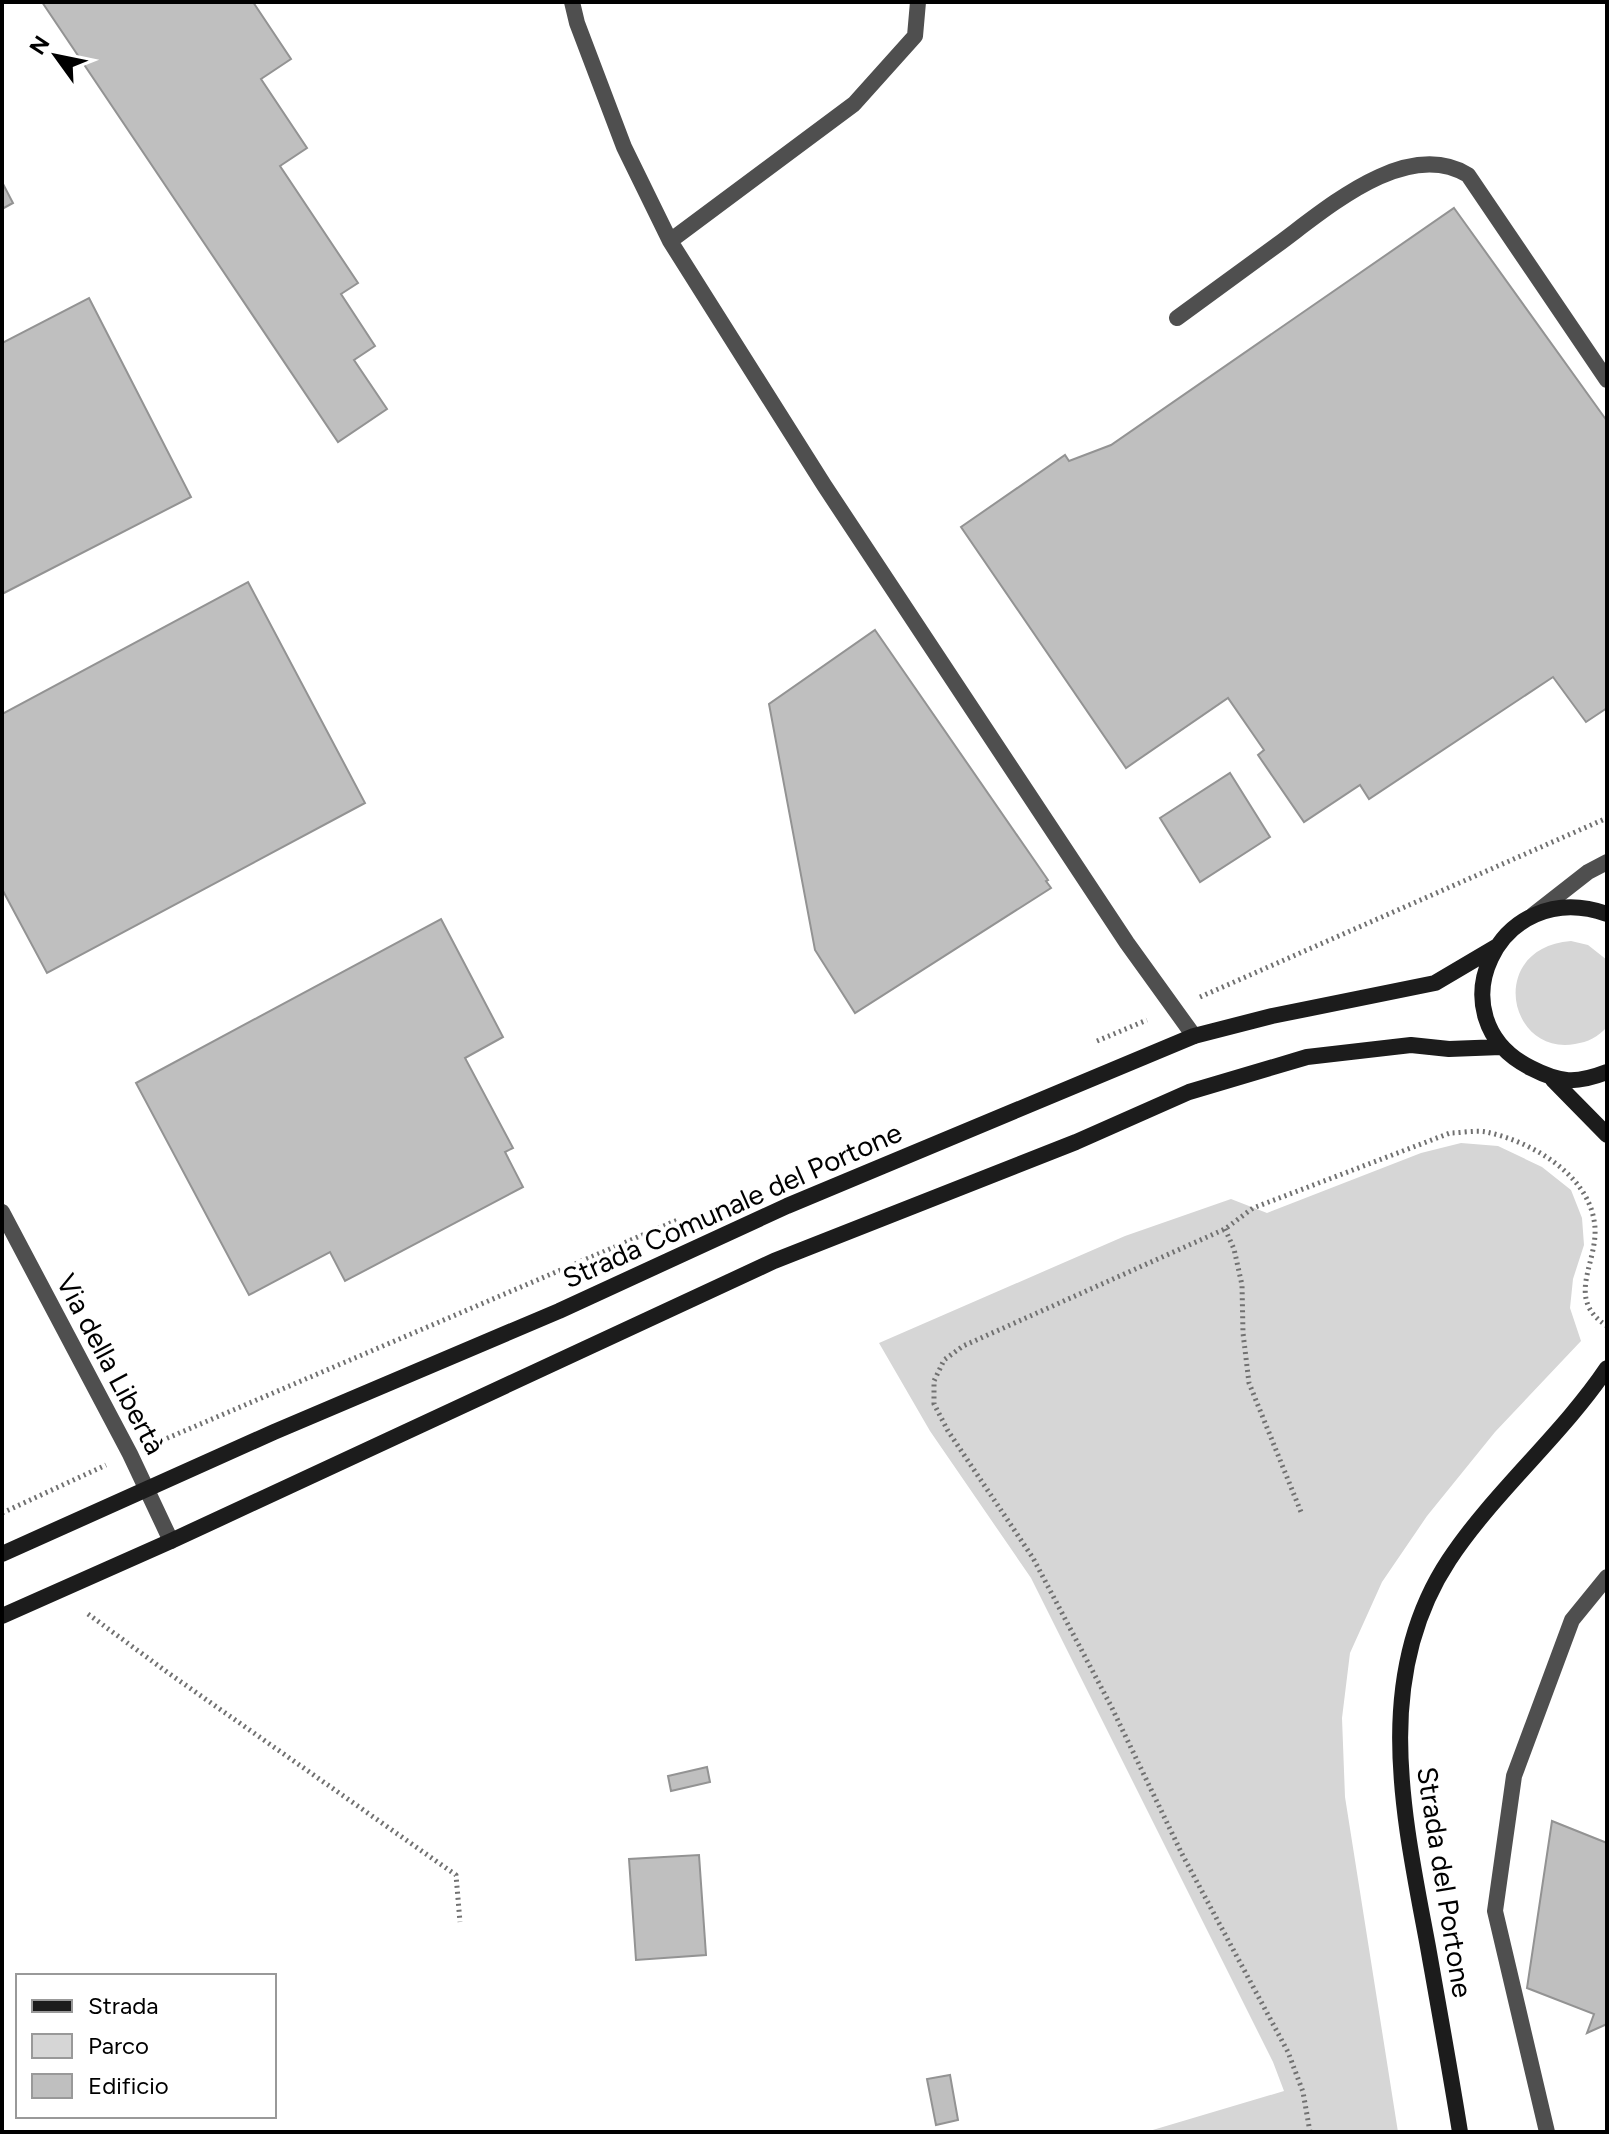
<svg xmlns="http://www.w3.org/2000/svg" width="1609" height="2134" viewBox="0 0 1609 2134" font-family="Figtree,sans-serif">
  <style>
    .green { fill: #d6d6d6 }
    .building { fill: #bfbfbf; stroke: #939393; stroke-width: 2 }
    .lines { fill: none; stroke-linecap: round; stroke-linejoin: round }
    .path { stroke: #717171; stroke-width: 5; stroke-dasharray: 2 4; stroke-linecap: butt }
    .lane { stroke: #4f4f4f; stroke-width: 16 }
    .street { stroke: #4f4f4f; stroke-width: 16 }
    .secondary { stroke: #1c1c1c; stroke-width: 16 }
    .labels { text-anchor: middle; stroke-width: 8; stroke-linejoin: round; paint-order: stroke }
    .street-label { font-size: 28px; fill: #000; stroke: #fff }
  </style>
  <rect width="100%" height="100%" fill="#fff"/>
  <path class="green" d="M1571 941 1588 945 1607 960V1027C1598 1037 1588 1042 1575 1044 1508 1056 1486 948 1571 941Z
    M1461 1143 1498 1146 1542 1167 1571 1190 1582 1218 1584 1245 1573 1279 1570 1308 1581 1341 1495 1432 1427 1516 1382 1582 1350 1653 1342 1718 1345 1797 1398 2132H1146L1284 2091 1273 2062 1031 1578 930 1431 879 1343 1125 1236 1231 1199 1267 1213 1421 1153Z"/>
  <path class="building" d="M42 2H253L291 59 261 79 307 148 280 166 358 283 341 294 375 346 354 360 387 409 338 442Z
    M2 182 13 203 2 209Z
    M1454 208 1607 421V708L1586 722 1553 677 1369 799 1360 785 1304 822 1258 755 1264 750 1228 698 1126 768 961 527 1065 455 1069 461 1111 445Z
    M89 298 191 497 2 594V343Z
    M248 582 365 803 47 973 2 889V714Z
    M875 630 1048 880 1046 881 1051 888 855 1013 815 950 769 704Z
    M1230 773 1270 837 1200 882 1160 818Z
    M441 919 503 1037 465 1058 513 1148 505 1152 523 1187 345 1281 330 1252 249 1295 136 1083Z
    M707 1767 710 1782 671 1791 668 1776Z
    M1552 1821 1607 1843V2024L1587 2033 1594 2014 1527 1988Z
    M699 1855 706 1955 636 1960 629 1859Z
    M950 2075 958 2120 936 2125 927 2079Z"/>
  <g class="lines">
    <path class="path" d="M1200 997 1607 818
      M1097 1041 1147 1020
      M1225 1229 1234 1249 1242 1285 1243 1333 1249 1383 1301 1512
      M156 1443 680 1219
      M2 1513 106 1465
      M88 1614 167 1672 456 1875 460 1922
      M1310 2132 1303 2092 1288 2052 1182 1854 1111 1706 1033 1558 948 1431 934 1404V1381L944 1360 963 1346 1225 1229 1253 1208 1450 1133C1461 1133 1475 1130 1486 1132 1530 1141 1586 1173 1594 1220 1602 1260 1562 1297 1607 1326"/>
    <path class="lane" d="M572 2 577 23 624 147 670 241 824 485 1127 943 1194 1036
      M670 241 854 104 915 36 918 2
      M1177 318C1211 293 1244 269 1277 245 1325 210 1406 137 1468 175L1607 380
      M1547 2132 1495 1911 1514 1776 1572 1620 1607 1577"/>
    <path class="street" d="M1533 915 1588 872 1607 862
      M2 1212 130 1454 171 1541"/>
    <path class="secondary" d="M1607 914C1498 875 1432 1019 1531 1068 1560 1083 1576 1084 1607 1072
      M1553 1080 1607 1135
      M2 1554 274 1432 559 1311 787 1206 1194 1036 1272 1016 1435 983 1496 947
      M2 1616 171 1541 774 1261 1076 1142 1189 1092 1307 1057 1411 1045 1449 1049 1501 1047
      M1460 2132C1450 2070 1439 2009 1428 1947 1404 1818 1371 1678 1449 1560 1494 1492 1562 1435 1607 1368"/>
  </g>
  <g class="labels">
    <g class="street-label">
      <text transform="translate(732 1205) rotate(-24)" y="10">Strada Comunale del Portone</text>
      <text transform="translate(111 1364) rotate(62)" y="10">Via della Libertà</text>
      <text transform="translate(1445 1882) rotate(81)" y="10">Strada del Portone</text>
    </g>
  </g>
  <rect width="1609" height="2134" fill="none" stroke="#000000" stroke-width="8"/>
  <rect x="16" y="1974" width="260" height="144" fill="#ffffff" stroke="#999999" stroke-width="2"/>
  <rect x="32" y="2000" width="40" height="12" fill="#1c1c1c" stroke="#999999" stroke-width="2"/>
  <text x="88" y="2014" font-size="24" fill="#000000">Strada</text>
  <rect x="32" y="2034" width="40" height="24" fill="#d6d6d6" stroke="#999999" stroke-width="2"/>
  <text x="88" y="2054" font-size="24" fill="#000000">Parco</text>
  <rect x="32" y="2074" width="40" height="24" fill="#bfbfbf" stroke="#999999" stroke-width="2"/>
  <text x="88" y="2094" font-size="24" fill="#000000">Edificio</text>
  <g transform="translate(56 56) rotate(303)" stroke="#ffffff" stroke-width="6" paint-order="stroke">
  <path d="M0-6L14 30L0 20L-14 30Z" fill="#000000"/>
  <text y="-12" font-size="22" font-weight="bold" text-anchor="middle" fill="#000000">N</text>
  </g>
</svg>
